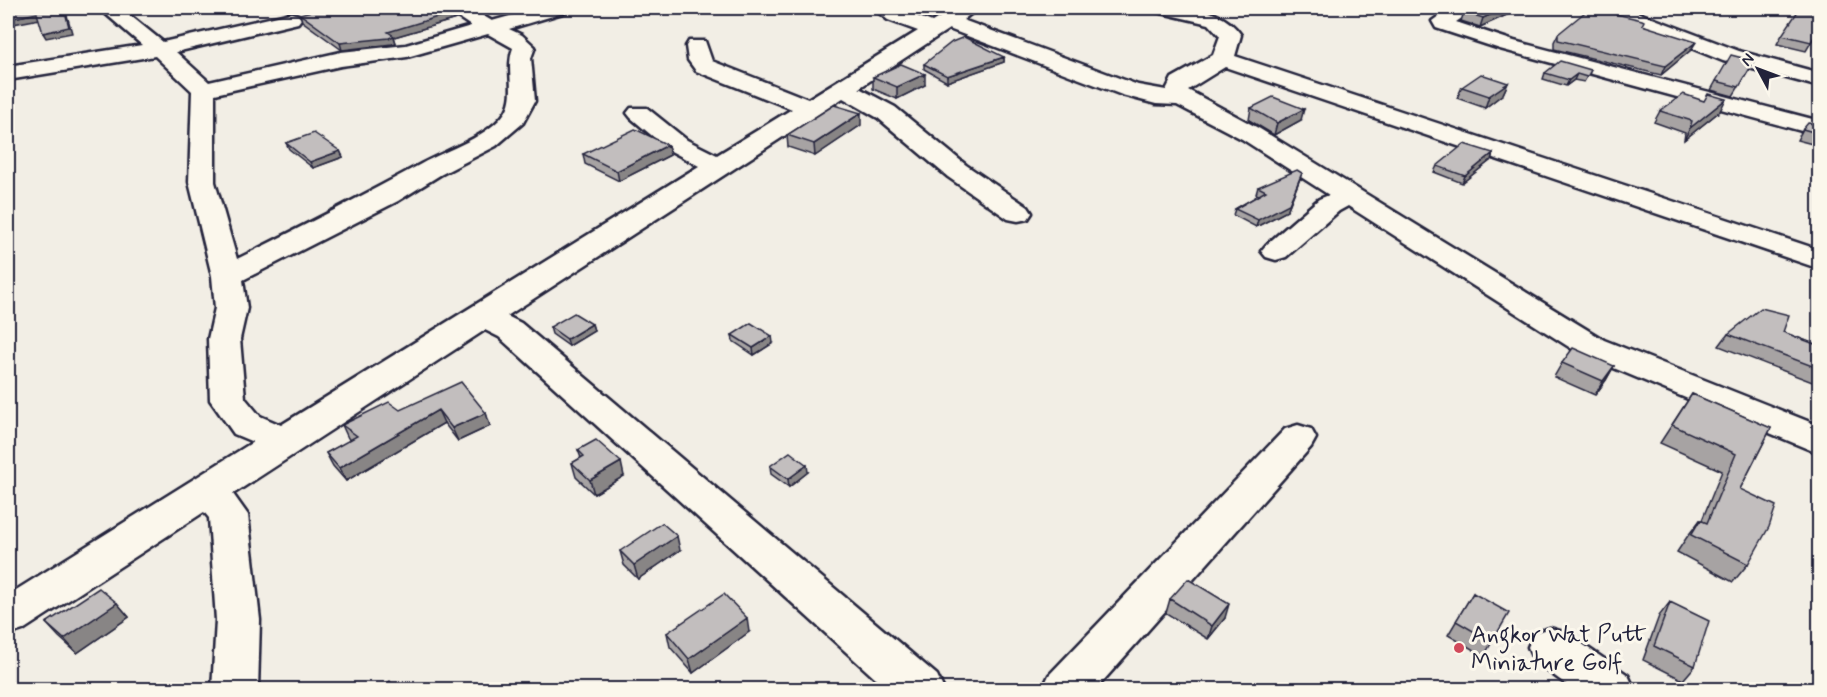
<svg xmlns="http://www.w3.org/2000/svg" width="1827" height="697" viewBox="0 0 1827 697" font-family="Mynerve,sans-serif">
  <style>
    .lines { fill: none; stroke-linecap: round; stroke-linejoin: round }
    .minor-casing { stroke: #22223b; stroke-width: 5 }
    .minor { fill: #fbf7ec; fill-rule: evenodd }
    .wall { fill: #a7a3a3; stroke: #22223b; stroke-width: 1.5 }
    .shaded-wall { fill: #888585; stroke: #22223b; stroke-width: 1.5 }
    .building { fill: #c2bebe; stroke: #22223b; stroke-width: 1.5 }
    .poi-dot { fill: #d1495b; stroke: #fbf7ec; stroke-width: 2 }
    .labels { text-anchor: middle; stroke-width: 6; stroke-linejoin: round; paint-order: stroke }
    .near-poi-label { font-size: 24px; fill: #22223b; stroke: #fbf7ec; text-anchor: start }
  </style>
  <rect width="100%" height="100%" fill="#f2eee5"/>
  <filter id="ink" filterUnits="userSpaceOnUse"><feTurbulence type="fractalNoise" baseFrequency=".0167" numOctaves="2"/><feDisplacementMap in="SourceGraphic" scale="12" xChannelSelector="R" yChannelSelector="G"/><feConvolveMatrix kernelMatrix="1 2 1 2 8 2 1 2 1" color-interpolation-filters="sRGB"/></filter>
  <g filter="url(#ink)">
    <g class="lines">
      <defs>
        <path id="minor" d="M99 8H121L163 42 291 13 298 15 301 19 298 23 176 52 209 82 341 52 406 45 471 26 450 12 447 8H470L492 21 539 8H569L566 12 509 29 522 35 535 47 531 58 535 101 523 123 496 146 440 175 398 201 243 280 247 308 240 339 245 398 260 416 281 425 699 166 669 150 631 118 627 113 631 108H647L687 140 717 155 792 109 696 71 688 60 686 46 689 41H705L712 61 808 99 918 31 888 20 873 8H896L932 22 955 8H978L963 20 1138 85 1166 90 1172 78 1213 55 1220 36 1209 24 1157 12 1154 8C1185 5 1223 8 1241 35L1235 56 1820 250V269L1225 67 1188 90 1260 129 1604 340 1820 426V454L1580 354 1348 206 1339 211 1286 257 1276 260 1266 257 1261 251 1266 245 1319 199 1329 195 1242 139 1177 105 1156 104 1122 95 949 29 859 88 895 107 966 165 1028 207 1032 213 1028 219 1018 221 1008 219 948 177 878 118 843 98 507 316 521 323 937 675 944 690H888L499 337 485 330 233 494 248 515 260 620 258 690H212L216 620 209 518 204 512 23 630 8 635V595L253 442 234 434 210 400 208 339 215 308 212 276 189 182 192 91 155 56 8 80V66L142 45ZM488 34 513 48C505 69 517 92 506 111 491 136 446 150 421 164 361 197 299 228 237 259L215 182V94L341 66 407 57Z
          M1450 8H1470L1472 11 1456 22 1514 41 1820 121V136L1500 49 1436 28 1432 21Z
          M1600 8H1626L1739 51 1820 73V87L1723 61 1603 12Z
          M1298 425 1311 429 1316 438 1311 447 1095 690H1042L1049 675 1285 429Z
          M1550 628 1566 633 1628 675 1635 690H1574L1534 661 1528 647 1534 633Z"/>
      </defs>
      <use href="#minor" class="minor-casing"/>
      <use href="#minor" class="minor"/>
    </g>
    <path class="wall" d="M1522 8 1480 27 1461 21 1464 12Z
      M300 14 456 19 394 37 396 43 392 44 342 50 302 21Z
      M1643 25 1691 50 1661 75 1554 49V42L1558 34Z
      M1820 27 1806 51 1777 44 1782 35Z
      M1004 57V62L947 82 924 69V64Z
      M1591 70 1584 82 1574 80 1566 86 1543 79 1545 73Z
      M1749 70 1733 96 1711 90 1716 81Z
      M873 77 925 85 897 99 873 89Z
      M1508 83 1503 94 1485 108 1457 98 1462 87Z
      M1820 107V119L1813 117Z
      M1251 108 1301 120 1274 135 1249 120Z
      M1660 111H1720L1684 140 1685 133 1654 122Z
      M861 125 815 156 788 147 787 135Z
      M1820 125V146L1797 140 1803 129Z
      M286 143 340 151 343 157 313 168 289 149Z
      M668 145 670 155 619 181 585 164 583 154Z
      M1493 153 1491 160 1462 183 1434 172 1437 166Z
      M1300 179 1287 211 1256 227 1233 215 1235 209 1259 195 1256 194 1258 187Z
      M592 324 594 331 569 346 552 334 550 327Z
      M1783 332 1820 346V385L1719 346 1728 334Z
      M732 335 773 343 754 355 733 341Z
      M1562 363 1614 366 1606 380 1595 395 1554 377Z
      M1692 394 1771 428 1740 489 1748 564 1733 582 1677 552 1687 537 1700 520H1702L1722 471 1660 443Z
      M400 410 486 413 490 426 458 441 444 423 346 481 333 466 326 453 351 440 348 438 342 425Z
      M578 450 624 476 594 494 576 477 572 463 581 458Z
      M770 466 808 472 789 487 771 474Z
      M680 550 638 579 624 565 620 551Z
      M1473 593 1492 642 1484 656 1448 635Z
      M1170 599 1225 618 1208 639 1166 613Z
      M1670 602 1695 666 1683 680 1643 660 1659 616Z
      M117 603 129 617 77 653 59 637 46 623Z
      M749 632 693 673 670 647 667 633Z"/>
    <path class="shaded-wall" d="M64 8H65L72 33 46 38 43 33Z
      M146 8H158L148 10Z
      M1506 8H1522L1480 27 1483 18Z
      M454 12 456 19 394 37 396 43 392 44 342 50 340 43Z
      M37 13 40 19 8 25V19Z
      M1696 42 1691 50 1661 75 1665 66Z
      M1004 57V62L947 82V76Z
      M925 74V85L897 99V87Z
      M1577 74 1574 80 1566 86 1569 80Z
      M1508 83 1503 94 1485 108 1489 96Z
      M1726 99 1720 111 1684 140 1690 128Z
      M1304 109 1301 120 1274 135 1277 123Z
      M861 113V125L815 156 814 144Z
      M668 145 670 155 619 181 617 171Z
      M340 151 343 157 313 168 310 162Z
      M1493 153 1491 160 1462 183 1465 176Z
      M1302 173 1287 211 1256 227 1258 220Z
      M592 324 594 331 569 346 567 339Z
      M772 336 773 343 754 355 753 348Z
      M1614 366 1606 380 1595 395 1603 381Z
      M438 410 444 423 346 481 339 468Z
      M486 413 490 426 458 441 452 428Z
      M621 462 624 476 594 494 590 480Z
      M807 465 808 472 789 487 788 479Z
      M677 536 680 550 638 579 634 565Z
      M117 603 129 617 77 653 64 639Z
      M1229 604 1225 618 1208 639 1212 626Z
      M747 618 749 632 693 673 689 659Z"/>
    <path class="building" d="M8 8H64L69 27 43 33 37 13 8 19Z
      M322 8H447L454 12 388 32 394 36 389 38 340 43 300 14Z
      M1471 8H1506L1483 18 1464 12Z
      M1590 8 1642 20 1644 21 1642 25 1696 42 1665 66 1558 40V34Z
      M1800 8H1809L1820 10V27L1811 42 1782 35Z
      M964 37 1004 57 947 76 924 64 952 42Z
      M1731 55 1754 61 1739 87 1716 81Z
      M1560 61 1591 70 1587 77 1577 74 1569 80 1545 73Z
      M901 64 925 74 897 87 873 77Z
      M1481 74 1508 83 1489 96 1462 87Z
      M1683 94 1704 101 1708 94 1726 99 1690 128 1692 121 1660 111Z
      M1273 97 1304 109 1277 123 1251 108Z
      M834 105 861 113 814 144 787 135Z
      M1808 123 1820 125V134L1803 129Z
      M635 129 668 145 617 171 583 154Z
      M314 133 340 151 310 162 286 143Z
      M1464 144 1493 153 1465 176 1437 166Z
      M1297 170 1302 173 1289 204 1258 220 1235 209 1266 191 1258 187Z
      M1761 308 1789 315 1783 332 1820 346V369L1728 334Z
      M574 313 592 324 567 339 550 327Z
      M751 323 772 336 753 348 732 335Z
      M1573 348 1614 366 1603 381 1562 363Z
      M461 382 486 413 452 428 438 410 339 468 326 453 357 436 342 425 389 402 400 410Z
      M1692 394 1771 428 1740 489 1776 506 1769 527 1748 564 1691 535 1700 520 1707 523 1736 454 1672 425Z
      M596 440 621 462 590 480 572 463 584 456 578 450Z
      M790 452 807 465 788 479 770 466Z
      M662 523 677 536 634 565 620 551Z
      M1188 579 1229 604 1212 626 1170 599Z
      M99 588 117 603 64 639 46 623Z
      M1473 593 1509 613 1492 642 1456 621Z
      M724 594 747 618 689 659 667 633Z
      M1670 602 1709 621 1695 666 1654 646Z
      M390 681 395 690H376Z"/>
  </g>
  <circle class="poi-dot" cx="1459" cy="648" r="6"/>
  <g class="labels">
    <g class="near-poi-label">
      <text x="1471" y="642">Angkor Wat Putt<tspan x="1471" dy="28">Miniature Golf</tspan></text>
    </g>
  </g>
  <rect width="1827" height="697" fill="none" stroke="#fbf7ec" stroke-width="30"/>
  <rect x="15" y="15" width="1797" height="667" fill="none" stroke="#22223b" stroke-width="2" filter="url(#ink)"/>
  <g transform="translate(1758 69) rotate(311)" stroke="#fbf7ec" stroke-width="4.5" paint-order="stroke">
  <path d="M0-4.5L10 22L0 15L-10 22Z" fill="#22223b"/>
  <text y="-9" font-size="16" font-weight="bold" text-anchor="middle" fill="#22223b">N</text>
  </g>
</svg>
